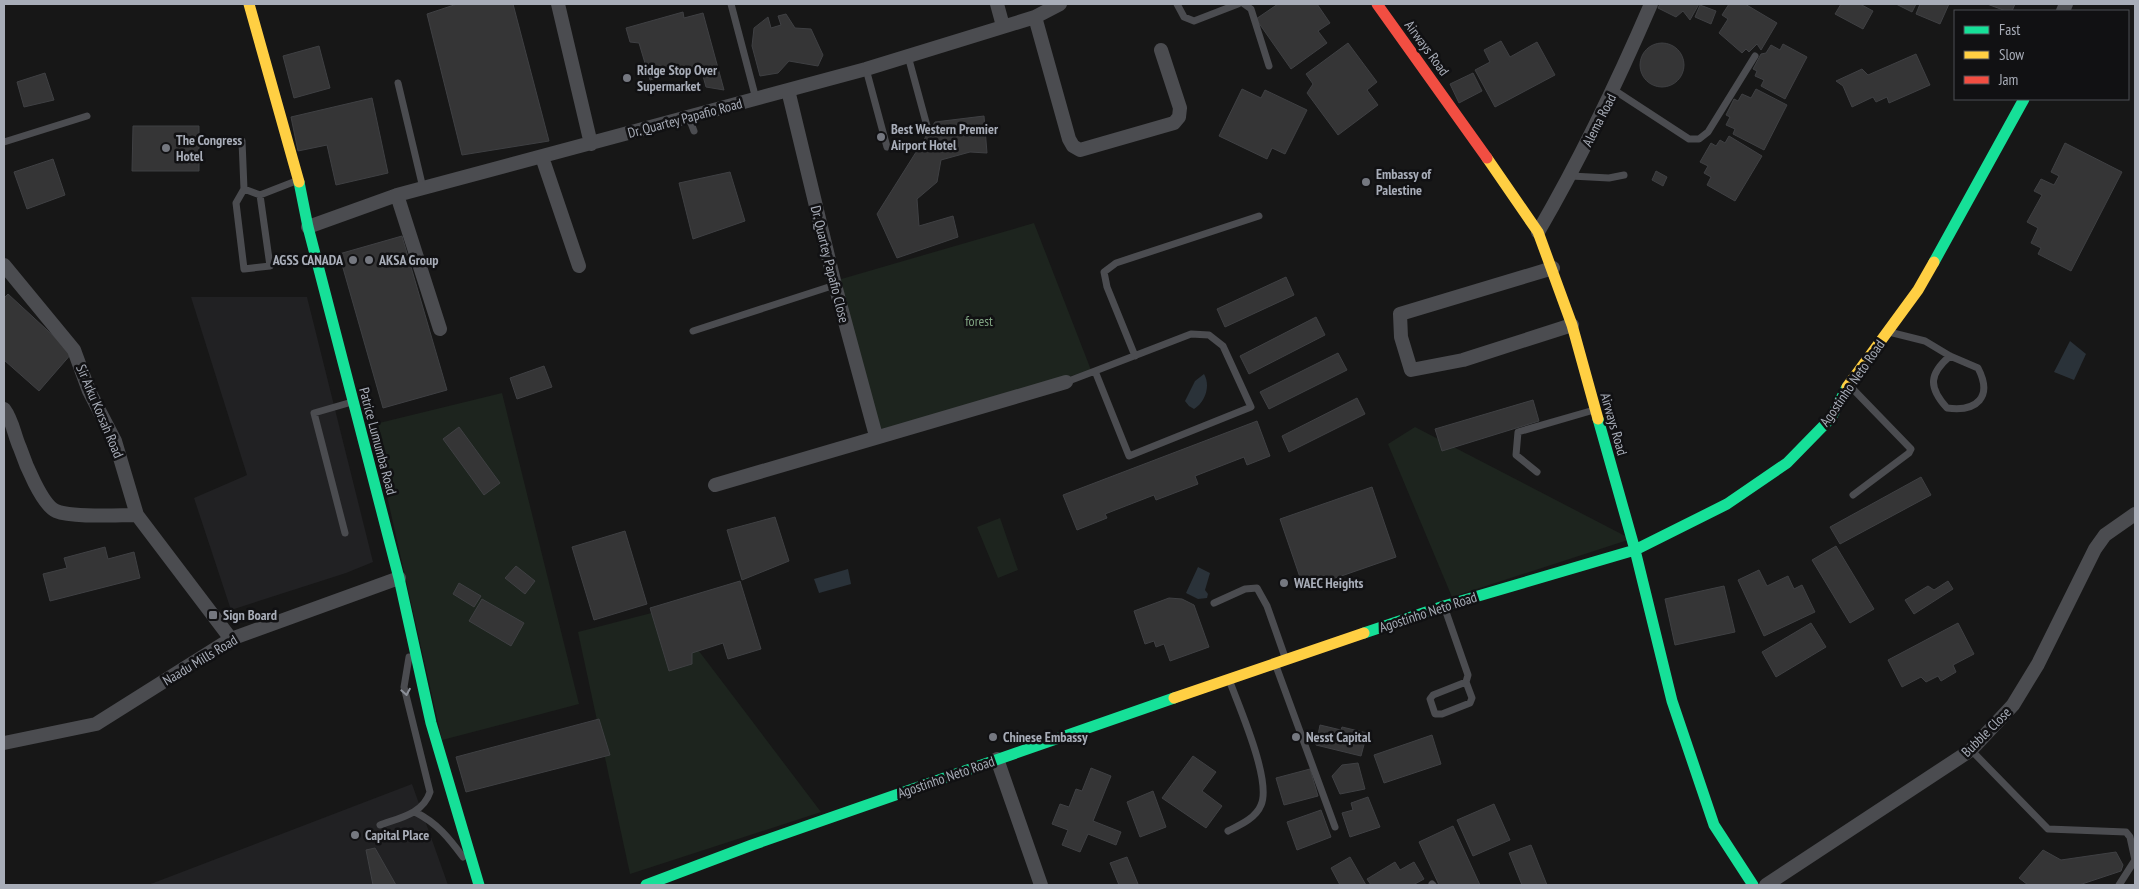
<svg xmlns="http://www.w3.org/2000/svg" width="2139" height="889" viewBox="0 0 2139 889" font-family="'PT Sans Narrow',sans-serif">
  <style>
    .built { fill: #212123 }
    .green { fill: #1d241e }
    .water { fill: #2a3239 }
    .building { fill: #353536; stroke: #3f4043 }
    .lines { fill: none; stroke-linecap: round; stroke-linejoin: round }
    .lane { stroke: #4b4c50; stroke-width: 7 }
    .street { stroke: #4b4c50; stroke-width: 14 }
    .fast { stroke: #16e098; stroke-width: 11 }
    .slow { stroke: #ffcf43; stroke-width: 11 }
    .jam { stroke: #f24e42; stroke-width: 11 }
    .oneway { stroke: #8c9099 }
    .poi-dot { fill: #757880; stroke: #111113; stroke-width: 2 }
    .labels { text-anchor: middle; stroke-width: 5; stroke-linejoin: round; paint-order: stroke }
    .street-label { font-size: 14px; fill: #a8adb8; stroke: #111113 }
    .poi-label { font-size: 14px; font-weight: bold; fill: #a8adb8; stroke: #111113; text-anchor: start }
    .park-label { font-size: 14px; fill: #7fa381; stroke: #111113 }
  </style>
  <rect width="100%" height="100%" fill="#171717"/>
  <path class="built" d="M191 297H307L373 562 346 573 231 610 194 498 247 475Z
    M412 784 448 885H148Z"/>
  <path class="green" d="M1034 223 1091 370 878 433 838 280Z
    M502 393 579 704 442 740 371 425Z
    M1415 427 1631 539 1452 597 1388 444Z
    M1000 518 1018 570 998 578 977 527Z
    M667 609 821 812 630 874 578 632Z"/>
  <path class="water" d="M2070 341 2086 354 2074 380 2054 372Z
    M1204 374C1211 386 1205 402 1194 409L1189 406 1185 401 1195 381Z
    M1198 567 1210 573 1205 590 1208 594 1207 598 1198 599 1186 593Z
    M848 569 851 584 819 593 814 579Z"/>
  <path class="building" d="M457 4H513L549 141 462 155 427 14Z
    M1278 4H1317L1330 23 1318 31 1327 43 1291 69 1256 19Z
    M1660 4H1699L1690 20 1683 11 1676 17 1658 8Z
    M1729 4H1745L1777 23 1761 50 1757 44 1749 52 1746 49 1742 53 1719 33 1728 19 1722 15Z
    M1841 4H1860L1873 11 1863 29 1835 14Z
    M1896 4H1916L1912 12Z
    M1920 4H1949L1940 24 1916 14Z
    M1987 4H2015L2012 11H2006Z
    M1700 5 1716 11 1711 24 1695 17Z
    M683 12 684 18 703 13 724 90 706 87 700 65 650 80 639 43 630 42 626 28Z
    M786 14 795 28 811 29 823 55 818 66 789 61 778 73 760 76 752 46 754 28 768 17 771 28 781 25 778 16Z
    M1501 41 1510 57 1537 42 1555 75 1495 107 1475 70 1490 62 1484 50Z
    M1348 43 1377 82 1367 90 1378 105 1338 135 1307 93 1313 84 1306 74Z
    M1640 65a22 22 0 1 1 44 0a22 22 0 1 1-44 0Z
    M1783 44 1807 57 1785 99 1761 86 1764 80 1755 76 1757 71 1753 69 1761 54 1766 53 1771 45 1780 50Z
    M319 46 330 88 294 98 283 56Z
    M1916 54 1930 85 1889 103 1887 97 1876 102 1873 97 1852 107 1843 86 1836 81 1862 69 1868 75Z
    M45 73 54 100 24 107 17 82Z
    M1473 73 1482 91 1459 103 1450 84Z
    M1242 89 1261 98 1265 90 1307 110 1285 154 1272 148 1267 159 1219 136Z
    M1756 89 1787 105 1764 150 1733 134 1735 129 1726 125 1730 117 1726 115 1734 99 1738 101 1742 94 1751 98Z
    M372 98 388 173 336 185 327 145 298 151 291 117Z
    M984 116 987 153 970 152 941 160 937 182 917 199 919 226 953 216 958 237 897 258 877 214 935 122Z
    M133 126H199V171H132Z
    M1729 136 1762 156 1735 201 1707 185 1711 177 1704 173 1708 166 1700 162 1711 143 1716 146 1720 140 1725 143Z
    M2065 143 2122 172 2071 271 2038 254 2041 248 2031 243 2038 228 2027 222 2042 195 2034 191 2041 179 2054 185 2059 176 2051 172Z
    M53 159 65 195 27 209 14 172Z
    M1656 171 1667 177 1663 186 1652 180Z
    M730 172 745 221 693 239 679 183Z
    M402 236 447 390 383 408 339 254Z
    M1286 277 1294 295 1225 327 1217 309Z
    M8 294 72 353 39 391 4 360V298Z
    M1316 317 1325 335 1249 374 1240 356Z
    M1338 353 1347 370 1269 409 1260 392Z
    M544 366 552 387 517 399 510 378Z
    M1357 398 1365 414 1289 452 1282 436Z
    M1533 400 1539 421 1442 451 1435 429Z
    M1257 421 1270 456 1247 465 1244 457 1195 476 1198 484 1156 500 1154 495 1105 514 1107 518 1077 530 1063 495Z
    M459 427 500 483 484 495 443 439Z
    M1921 477 1931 495 1840 544 1830 527Z
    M1372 487 1396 557 1304 589 1280 519Z
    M775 517 789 561 742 580 727 530Z
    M625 531 647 604 594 620 572 547Z
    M1836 546 1874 609 1850 623 1812 560Z
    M105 547 108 559 134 552 140 578 50 601 43 574 67 568 64 558Z
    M516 566 535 581 525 594 505 578Z
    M1759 570 1767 586 1788 576 1794 589 1802 585 1815 612 1764 636 1738 580Z
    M740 581 761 649 728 659 723 643 692 653V664L669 671 650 608Z
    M1948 581 1953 589 1914 614 1905 600 1928 586 1934 590Z
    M459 583 481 596 474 607 453 594Z
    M1724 586 1735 632 1675 645 1665 599Z
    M1169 598 1182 599 1194 605 1209 647 1170 661 1164 644 1156 647 1154 641 1145 644 1134 611Z
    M482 599 524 623 511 646 469 621Z
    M1811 623 1826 647 1776 677 1762 652Z
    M1958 623 1974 654 1953 665 1956 672 1941 681 1938 676 1926 682 1921 677 1902 687 1888 660Z
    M599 719 610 755 466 792 456 757Z
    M1320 725 1341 730 1342 727 1367 733 1361 756 1316 745Z
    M1432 735 1441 764 1384 783 1374 755Z
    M1193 756 1216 772 1202 791 1222 806 1206 828 1162 798Z
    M1358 763 1365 789 1340 794 1332 776 1342 765Z
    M1091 768 1111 776 1093 821 1121 832 1116 845 1088 834 1080 852 1062 845 1068 830 1052 824 1060 804 1069 807 1076 789 1082 791Z
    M1310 769 1318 796 1284 805 1276 778Z
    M1153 791 1166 827 1140 837 1127 802Z
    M1368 797 1380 827 1350 837 1342 813 1353 810 1351 803Z
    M1494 804 1510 840 1473 856 1457 820Z
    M1321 810 1331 837 1297 850 1287 822Z
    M1453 826 1480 885H1439L1419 842Z
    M1531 845 1547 885H1522L1509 853Z
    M375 848 396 885H373L366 850Z
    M2043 850 2061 860 2116 852 2123 865 2121 871 2079 885H2028L2019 878Z
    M1127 857 1138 884 1135 885H1119L1110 863Z
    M1350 857 1366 885H1340L1331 868Z
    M1395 862 1400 870 1414 862 1424 879 1413 885H1371L1367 879Z"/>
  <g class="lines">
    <path class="lane" d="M731 4 756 99
      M1177 4 1184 17 1194 21 1238 4
      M1244 4 1251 9 1269 66
      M908 56 927 126
      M866 69 887 147
      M398 83 423 188
      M1614 90 1689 139H1699L1708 132 1755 56
      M689 118 694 131
      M242 141 244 189
      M4 142 87 116
      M1571 176 1609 178 1624 175
      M260 195 270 266 244 269 236 203 244 189 260 195 296 181
      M693 331 835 285
      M1889 332 1925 341 1950 356 1978 368C1993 397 1977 412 1947 408 1928 387 1929 374 1950 356
      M1191 334 1209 335 1223 346 1251 407 1129 456 1095 371Z
      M1135 356 1107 287 1104 272 1116 263 1259 216
      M1066 382 1095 371
      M1850 386 1911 449 1909 453 1853 495
      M1537 472 1516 455 1518 432 1594 410
      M345 533 314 413 352 402
      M1214 603 1245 589 1257 588 1267 606 1286 660
      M1445 609 1468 675 1466 682 1433 695 1430 699 1435 714H1442L1470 703 1472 698 1466 682
      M1276 666 1335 827
      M1971 750 2048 829 2126 832 2130 837 2135 860 2119 885
      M415 812C437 823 449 838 463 857
      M380 825C399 818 423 814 430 792L404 687 409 657
      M1228 831C1240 825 1256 818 1261 805 1272 781 1239 707 1230 682
      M1432 884 1433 885"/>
    <path class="street" d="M558 4 591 144
      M997 4 1003 26
      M2063 11 2066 4
      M1035 17 1069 139 1073 146 1080 150 1174 123 1179 117 1180 108 1161 50
      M788 90 835 285 876 436
      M542 157 579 266
      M397 195 440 329
      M308 227 397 195 866 69 1035 17 1060 4
      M1538 232C1581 158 1617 83 1651 4
      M4 265 74 350 89 391 115 441 137 515 231 639
      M1553 268 1400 314 1401 337 1411 370 1463 360 1572 325
      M4 409C13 421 14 435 20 448 25 463 42 505 56 511 73 518 117 515 137 515
      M715 485 1066 382
      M4 743 96 724 231 639 399 578
      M997 759 1041 885
      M1766 885 1971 750 2013 705 2038 664 2095 549 2105 535 2135 514"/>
    <path class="fast" d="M299 182 308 227 399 578 431 723 479 885
      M1934 262 2024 99
      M1598 419 1635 550 1672 701 1714 825 1753 885
      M1364 633 1444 606 1635 550 1727 504 1787 463 1831 418 1847 387
      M646 885 752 845 1174 698"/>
    <path class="slow" d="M249 4 299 182
      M1487 158 1538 232 1572 325 1598 419
      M1847 387 1918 290 1934 262
      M1174 698 1364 633"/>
    <path class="jam" d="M1377 4 1487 158"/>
  </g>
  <defs><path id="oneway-chevron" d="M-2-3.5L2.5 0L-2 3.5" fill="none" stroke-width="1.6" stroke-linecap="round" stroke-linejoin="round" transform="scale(1.25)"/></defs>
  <use class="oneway" href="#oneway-chevron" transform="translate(406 692) rotate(80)"/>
  <g class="poi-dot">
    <circle cx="627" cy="78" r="5"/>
    <circle cx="881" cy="137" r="5"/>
    <circle cx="166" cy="148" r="5"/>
    <circle cx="1366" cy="182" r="5"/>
    <circle cx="353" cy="260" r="5"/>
    <circle cx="369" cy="260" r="5"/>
    <circle cx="1284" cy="583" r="5"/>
    <rect x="208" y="610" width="10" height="10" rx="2.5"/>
    <circle cx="993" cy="737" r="5"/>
    <circle cx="1296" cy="737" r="5"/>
    <circle cx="355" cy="835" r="5"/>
  </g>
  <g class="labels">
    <g class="street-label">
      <text transform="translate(1427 48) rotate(54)" y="5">Airways Road</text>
      <text transform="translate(685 118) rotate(-15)" y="5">Dr. Quartey Papafio Road</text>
      <text transform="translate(1599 120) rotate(-63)" y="5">Alema Road</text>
      <text transform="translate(830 264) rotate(76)" y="5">Dr. Quartey Papafio Close</text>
      <text transform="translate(1852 383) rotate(-55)" y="5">Agostinho Neto Road</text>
      <text transform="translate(100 411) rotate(67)" y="5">Sir Arku Korsah Road</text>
      <text transform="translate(1614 424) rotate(74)" y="5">Airways Road</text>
      <text transform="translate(378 441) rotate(75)" y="5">Patrice Lumumba Road</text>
      <text transform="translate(1428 612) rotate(-18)" y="5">Agostinho Neto Road</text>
      <text transform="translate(200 660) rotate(-31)" y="5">Naadu Mills Road</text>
      <text transform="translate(1986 732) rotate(-45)" y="5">Bubble Close</text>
      <text transform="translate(946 777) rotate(-19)" y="5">Agostinho Neto Road</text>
    </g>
    <g class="poi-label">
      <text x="637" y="75">Ridge Stop Over<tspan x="637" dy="16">Supermarket</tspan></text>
      <text x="891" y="134">Best Western Premier<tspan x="891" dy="16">Airport Hotel</tspan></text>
      <text x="176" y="145">The Congress<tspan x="176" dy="16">Hotel</tspan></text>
      <text x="1376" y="179">Embassy of<tspan x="1376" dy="16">Palestine</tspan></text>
      <text x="343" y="265" text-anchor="end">AGSS CANADA</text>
      <text x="379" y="265">AKSA Group</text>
      <text x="1294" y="588">WAEC Heights</text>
      <text x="223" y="620">Sign Board</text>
      <text x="1003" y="742">Chinese Embassy</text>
      <text x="1306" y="742">Nesst Capital</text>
      <text x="365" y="840">Capital Place</text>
    </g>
    <g class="park-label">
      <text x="979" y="326">forest</text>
    </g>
  </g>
  <rect width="2139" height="889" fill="none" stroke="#a8adb8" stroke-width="10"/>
  <rect x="1954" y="10" width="175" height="90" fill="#111113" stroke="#4d4f55"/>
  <rect x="1964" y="26" width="25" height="8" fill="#16e098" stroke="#4d4f55"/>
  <text x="1999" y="35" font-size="15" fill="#a8adb8">Fast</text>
  <rect x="1964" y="51" width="25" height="8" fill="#ffcf43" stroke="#4d4f55"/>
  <text x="1999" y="60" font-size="15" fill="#a8adb8">Slow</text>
  <rect x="1964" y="76" width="25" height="8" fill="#f24e42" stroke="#4d4f55"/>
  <text x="1999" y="85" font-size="15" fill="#a8adb8">Jam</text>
</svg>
